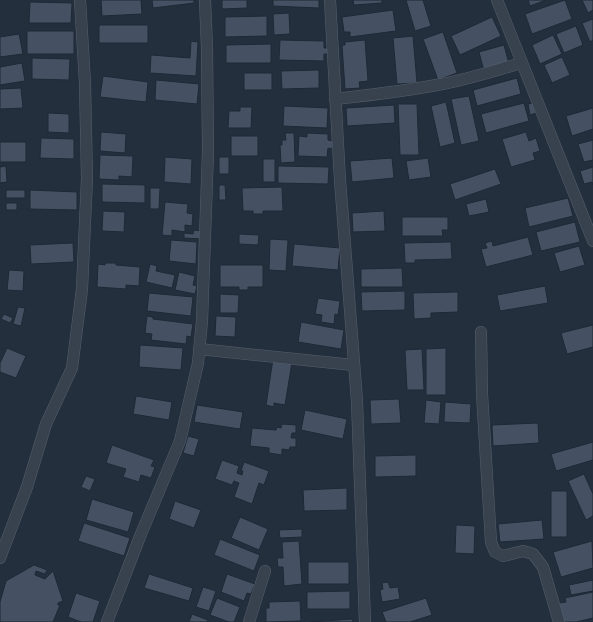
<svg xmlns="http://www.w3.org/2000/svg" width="593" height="622" viewBox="0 0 593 622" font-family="Cabin,sans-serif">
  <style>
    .building { fill: #455162; stroke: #1f2835 }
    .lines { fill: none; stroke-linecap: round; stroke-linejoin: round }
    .minor-casing { stroke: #565f6c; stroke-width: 12 }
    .minor { stroke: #38414e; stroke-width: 11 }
  </style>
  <rect width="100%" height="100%" fill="#242f3e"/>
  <path class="building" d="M101 0H141L142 14 102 16Z
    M152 0H194V3L153 8Z
    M222 0H247V8L222 9Z
    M273 0H319V8L273 6Z
    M353 0H382V3L354 5Z
    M406 0H423L431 26 415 31Z
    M528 0H546L530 6Z
    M565 0 572 19 532 34 525 14Z
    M582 0H593V10L588 13Z
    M30 2 72 3 71 23H29Z
    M393 10 396 31 350 37V32H344L342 17Z
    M289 13 290 34 274 35 273 14Z
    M267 16V36L225 37V17Z
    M492 17 501 36 460 55 451 36Z
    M593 19V40L590 42 582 23Z
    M99 25H148V43H99Z
    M576 26 583 45 564 53 556 34Z
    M27 31H74V54H27Z
    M443 32 457 73 438 80 423 39Z
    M19 34 23 54 0 57V37Z
    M553 35 562 54 540 64 532 45Z
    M413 36 417 83 397 84 393 38Z
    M280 40 324 41V48H328V54H324V61L279 60Z
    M365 40 368 81 359 82 360 88 345 89 342 45H345V42Z
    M191 41 198 42 196 76 150 73 151 55 190 58Z
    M271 44V63H226V45Z
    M504 45 509 64 484 71 479 52Z
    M562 57 570 75 552 83 544 65Z
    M32 58 70 59 69 80 32 79Z
    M22 63 25 81 0 85V67Z
    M319 70V88L282 89 281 71Z
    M244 73H272V90H244Z
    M103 76 148 82 146 102 100 97Z
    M517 78 521 94 477 106 473 90Z
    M156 80 199 84 197 104 155 100Z
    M21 88 23 108 0 109V89Z
    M469 96 479 141 461 145 451 99Z
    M446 102 455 143 440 147 431 106Z
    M524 103 529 121 486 133 481 114Z
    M533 103 536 113 530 115 528 104Z
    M398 104H417L419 155H400Z
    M394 105 395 123 347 126 346 108Z
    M284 106 328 108 327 128 283 126Z
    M240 107H252L251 128H228L229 111H240Z
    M593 108V129L572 136 566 116Z
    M48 113 69 114V133L48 132Z
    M101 132 126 134 125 153 100 151Z
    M526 132 529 141 536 138 540 151 533 153 535 160 511 167 502 139Z
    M285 133H294L295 162 281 163 280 145H282V140H286Z
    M307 133 328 134V140L333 141 332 149 328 148 327 157 298 156 299 136 307 137Z
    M231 136H258V156H231Z
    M41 138 74 139V159L40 158Z
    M593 140V160L584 162 578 144Z
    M0 142H26V162H0Z
    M100 155 133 156 132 177 119 176V180L99 179Z
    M165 157 192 159 191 184 164 182Z
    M219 157H229V174H219Z
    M392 158 394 178 352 182 350 161Z
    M428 158 431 177 409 180 406 161Z
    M263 159H275V182H263Z
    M6 166 7 182 0 183V167Z
    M278 166 329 167 328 184 278 183Z
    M593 167V185L592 182 584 184 580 171Z
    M495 169 501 184 455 200 450 184Z
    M102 184 145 185V203L102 202Z
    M219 185H225L226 200H219Z
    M282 187 283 211H263V214H253V211H243L242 188Z
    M150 188H160L159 209H150Z
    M6 190H25V198H6Z
    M30 190 77 192V210L30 209Z
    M568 198 573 216 529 227 525 208Z
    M486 199 489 212 469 216 466 204Z
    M165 202 188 204 187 213 193 214 192 226 185 225V232L172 230V236L162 235Z
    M6 203H17V210H6Z
    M103 211 125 212 124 232 102 231Z
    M384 211 385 231 353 232 352 213Z
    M402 217H448V230H442L443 236H402Z
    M575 222 580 242 541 251 536 232Z
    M194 230 203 231 202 239 184 238V233L193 234Z
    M239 234 259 235 258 245 239 244Z
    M528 237 533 255 486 267 481 249 487 248 485 243 492 241 493 246Z
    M270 239 288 240 286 271 269 270Z
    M171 240 197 242 196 264 169 261Z
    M451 242 452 259 415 260V263H405L404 243Z
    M73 243 74 262 31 264 30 245Z
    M294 244 340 248 338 270 292 266Z
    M579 246 585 265 560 272 554 253Z
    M105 263H116V265L140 267 139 286 126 285V289L97 287 98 264 105 265Z
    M150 264 157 266 156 271 175 275 172 288 146 282Z
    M220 265H263V287H248V290H239V287H220Z
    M402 268 403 287H361V269Z
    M9 270 24 271 23 291 7 290Z
    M179 272 195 276 193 285 197 286 195 294 175 290Z
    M545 286 548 303 500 311 497 295Z
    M405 291V310L362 311 361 292Z
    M458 292V312L431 313V318L414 319 413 293Z
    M149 293 193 297 191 316 147 311Z
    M220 294 239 295 238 313H220Z
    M318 298 340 301 338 315 335 314 334 324 321 322 322 315 315 314Z
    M18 307 25 308 21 326 13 324Z
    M4 314 13 318 10 323 1 319Z
    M147 316 153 317V319L193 324 191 337 187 336 186 344 151 340 152 334 145 333Z
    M216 316 236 317 235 337 215 336Z
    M301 322 344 330 341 349 298 342Z
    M593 325V347L567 354 561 333Z
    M140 345 183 348 181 370 139 367Z
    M7 348 26 356 16 378 0 372V363Z
    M446 348V395H426V349Z
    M422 349 424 390H407L405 350Z
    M273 359 292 362 285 405 274 403V407L266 405Z
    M136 396 172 402 169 420 133 414Z
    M399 399 401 423 371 424 370 400Z
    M426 400 441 402 439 424 424 423Z
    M445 402 471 404 470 423 444 422Z
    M197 405 243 412 240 429 194 422Z
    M305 410 347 419 343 439 301 430Z
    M538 423 539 443 493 446 492 425Z
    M282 424 296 425V433H292L291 438H296V447H290L289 450 282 449V455L269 453V448L250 446 252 428 276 430 277 427 281 428Z
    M188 436 199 439 194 456 183 453Z
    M593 442V460L556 471 551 454Z
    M112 445 154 460 151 466 155 467 151 478 141 475 139 482 123 477 126 469 106 463Z
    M416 455V476L375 477V456Z
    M222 460 239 466 237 473 242 475 243 471H241L244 462 269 471 264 485 259 483 252 504 234 497 239 483 234 481 232 485 215 479Z
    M584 474 593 494V516L586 520 568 481Z
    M86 476 95 479 90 491 81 487Z
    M347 488V510L304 511 303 490Z
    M551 491H567V537H551Z
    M92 499 134 512 128 532 86 520Z
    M175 501 201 510 194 528 169 519Z
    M240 517 268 529 259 550 231 538Z
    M542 520 544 539 500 542 498 524Z
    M84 523 130 538 124 556 78 541Z
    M456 525 475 526 474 554 455 553Z
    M302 529V537L280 538 279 530Z
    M220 539 260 555 254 571 214 555Z
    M299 541 302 584 284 586 283 567H278L277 558H283L282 542Z
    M592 541 593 568 561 577 553 552Z
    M308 562H349V584H308Z
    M34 565 47 570 45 574 36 571 35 575 45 579 53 571 63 601 58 603V605H60L53 622H0V602L6 581Z
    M149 574 193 588 189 601 144 588Z
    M227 574 255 584 251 594 247 593 244 601 221 592Z
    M593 580V591L571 595 569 585Z
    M388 582 390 588 398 587 400 599 382 602 380 590 383 589 382 583Z
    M203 587 216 591 209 611 196 607Z
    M350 591V609H307V592Z
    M593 592V618L576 622H564L559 603 566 602 565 598Z
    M76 593 100 601 93 622H81L68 617Z
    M217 598 240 607 234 622H229L210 615Z
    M426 598 432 615 410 622H386L382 612Z
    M300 601 301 621 266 622V608H269V602Z
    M192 614 208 620 207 622H189Z
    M352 619 353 622H310Z"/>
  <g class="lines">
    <defs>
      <path id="minor" d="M330 0 340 180 357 401 365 622
        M497 0 593 241
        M335 99C371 95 407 91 442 84 469 79 496 70 522 63
        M481 332 482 394 491 542 495 552 503 556 523 551 533 554 543 567 559 622
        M199 349 353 365
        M0 558 27 487 46 424 72 368 82 289 87 179 85 83 80 0
        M107 622 141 534 180 441 198 363 202 321 208 152 207 48 205 0
        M249 622 265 571"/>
    </defs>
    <use href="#minor" class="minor-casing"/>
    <use href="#minor" class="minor"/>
  </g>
</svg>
